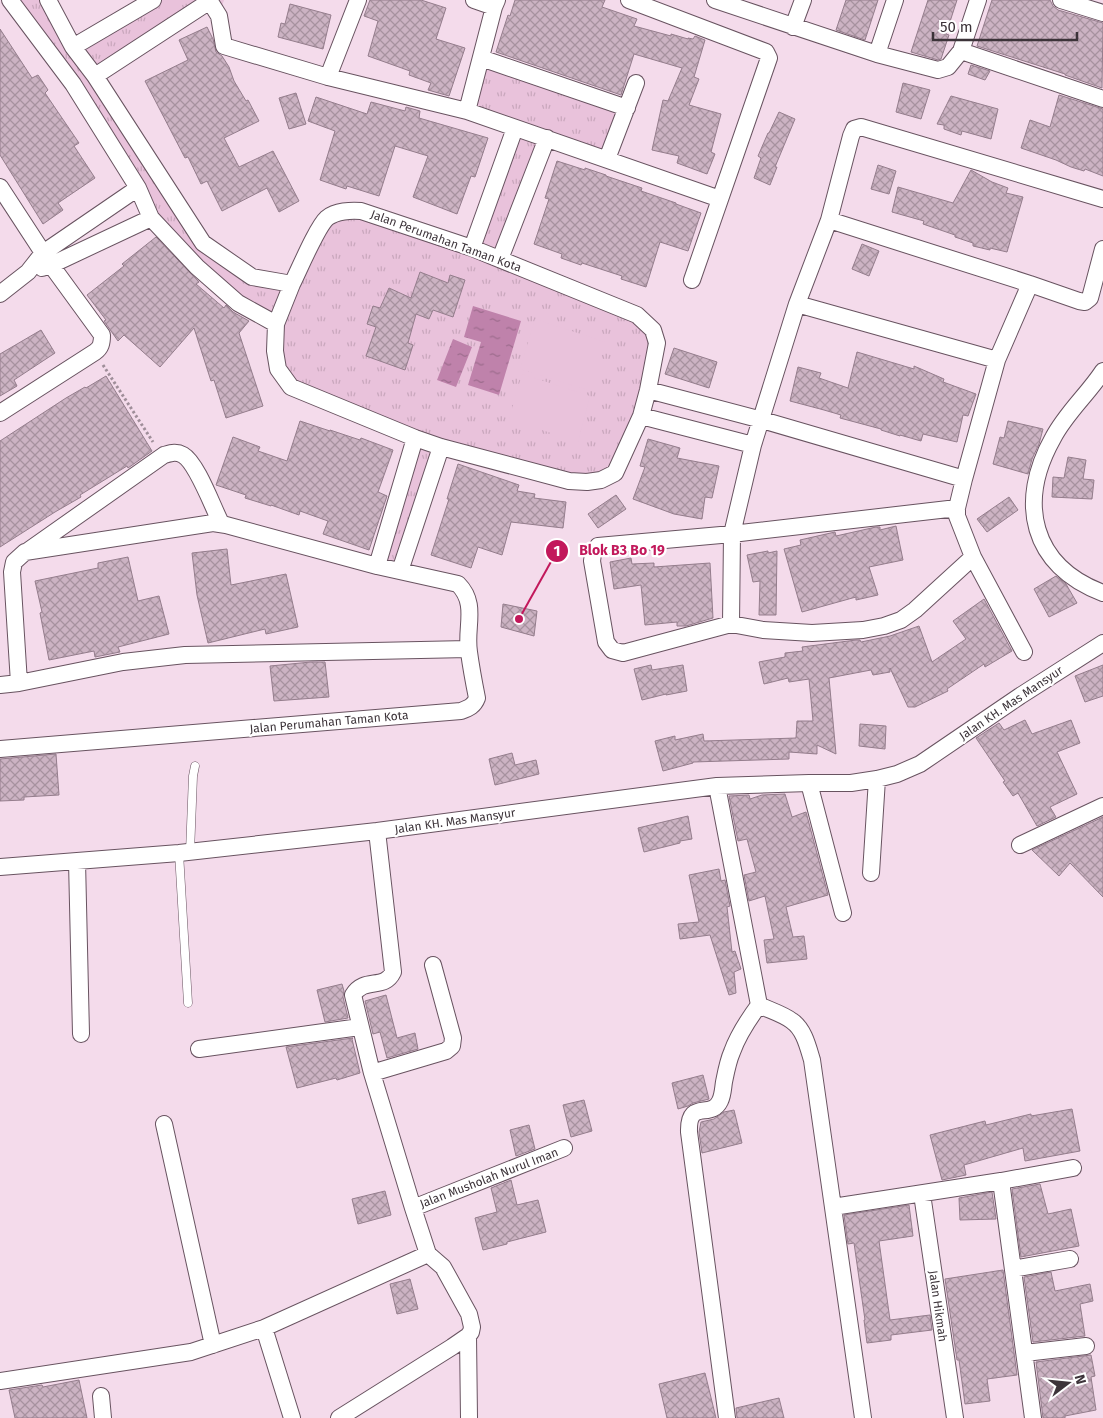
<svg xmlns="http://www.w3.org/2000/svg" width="1103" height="1418" viewBox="0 0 1103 1418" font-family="'Fira Sans',sans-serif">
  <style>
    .grass { fill: url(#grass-tufts) }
    .garden { fill: #e9c2db }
    .water { fill: url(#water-ripples) }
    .building { fill: url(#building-cross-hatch); stroke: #947d8c }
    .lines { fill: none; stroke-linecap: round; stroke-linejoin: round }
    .service-casing { stroke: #685360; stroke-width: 9 }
    .minor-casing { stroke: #685360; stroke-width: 18 }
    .path { stroke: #9f8e99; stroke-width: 3; stroke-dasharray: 2.5 2.5; stroke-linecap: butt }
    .service { stroke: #fff; stroke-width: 8 }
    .minor { stroke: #fff; stroke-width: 16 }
    .labels { text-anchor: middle; stroke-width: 4.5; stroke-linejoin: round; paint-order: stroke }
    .street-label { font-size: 12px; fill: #3c3339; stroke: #fff }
    .leader { fill: none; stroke: #c2185b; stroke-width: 2 }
    .callout-dot { fill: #c2185b; stroke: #fff; stroke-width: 2 }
    .mark-label { font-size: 15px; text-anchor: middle; font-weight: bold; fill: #fff }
    .callout-label { font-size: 14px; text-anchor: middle; font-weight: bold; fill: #c2185b; stroke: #fff; stroke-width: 4.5; stroke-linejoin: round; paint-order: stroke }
  </style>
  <defs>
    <pattern id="grass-tufts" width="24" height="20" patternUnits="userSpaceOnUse" patternTransform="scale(1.25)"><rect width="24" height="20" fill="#e9c2db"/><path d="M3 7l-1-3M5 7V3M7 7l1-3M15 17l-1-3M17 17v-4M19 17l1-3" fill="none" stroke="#c9a7bd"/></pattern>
    <pattern id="water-ripples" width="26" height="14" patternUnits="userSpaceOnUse" patternTransform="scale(1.25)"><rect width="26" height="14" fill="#bf82ab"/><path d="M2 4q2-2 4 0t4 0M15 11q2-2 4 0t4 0" fill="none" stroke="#9c6b8c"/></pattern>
    <pattern id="building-cross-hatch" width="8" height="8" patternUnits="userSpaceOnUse" patternTransform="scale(1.25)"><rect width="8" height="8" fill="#ccb3c3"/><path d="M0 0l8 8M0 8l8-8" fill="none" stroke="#a7929f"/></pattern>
  </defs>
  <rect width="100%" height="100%" fill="#f4dbeb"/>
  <path class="grass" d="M10 0H48L73 47 153 0H224L219 16 210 1 95 76 203 243 252 277 292 284 337 213 472 247 515 128 467 111 481 58 627 108 607 159 547 139 500 259 653 330 641 416 601 480 441 447 400 571 377 566 415 438 291 387 276 324 238 303 151 218Z"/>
  <path class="garden" d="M535 319 605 342 591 391 520 369Z
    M522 374 590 396 578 442 509 419Z"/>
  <path class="water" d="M473 306 521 321 499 395 468 385 481 342 464 337Z
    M453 339 472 347 456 387 437 380Z"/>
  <path class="building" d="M370 0H421L446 8 436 39 465 48 449 96 428 90 431 83 409 75 410 71 368 56 378 21 364 16Z
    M515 0H605L602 7 637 19 634 26 671 36V34L688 39V38L693 39 695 36 705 40 694 77 699 79 689 105 721 114 711 152 715 154 707 174 677 163 679 156 652 150 663 100 668 101 682 68 634 54 621 95 496 52 508 15 510 16Z
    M846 0H878L865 40 836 30Z
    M928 0H957L946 34 949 35 941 59 938 60 911 52Z
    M992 0H1050L1053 6 1058 10 1103 23 1102 88 1065 75V74L977 46Z
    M290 4 331 15 323 49 278 37 281 23 285 24Z
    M207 27 213 39 216 52 222 56 229 67 234 81 246 101 248 100 259 121 224 138 239 167 273 151 299 201 279 212 267 188 222 211 207 181 201 184 188 157 185 158 145 81 188 60 179 40Z
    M0 29 32 78 38 75 48 90 45 93 79 143 74 146 95 178 58 203 63 210 43 224 0 155Z
    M971 65 990 71 985 80 968 74Z
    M903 83 930 90 921 119 896 112Z
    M296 93 306 124 289 129 279 98Z
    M1059 95 1103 109V176L1085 169 1084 171 1071 167 1056 160 1021 148 1030 120 1050 127Z
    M951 96 998 109 991 139 962 131 961 135 944 129V125L937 124Z
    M316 97 367 114 371 102 405 111 406 107 420 111 419 118 488 138 475 177 471 176 457 214 413 197 428 156 395 146 379 196 347 186 346 189 320 180 335 131 308 121Z
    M779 112 795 119 775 167H777L770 185 754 178 761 158 758 156 768 133H769Z
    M557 161 585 170V168L606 175V176L642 188 641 191 676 203V204L701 213 688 251 660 242 646 287 621 279 622 276 582 263 581 265 561 258 562 254 534 244 549 199 545 198Z
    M878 165 896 171 889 194 871 189Z
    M971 170 992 182 1008 188 1006 193 1023 197 1007 252 990 248V250L973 246V243L955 237V235L923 224 924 221 892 212 898 187 953 203Z
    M156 237 199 282 196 284 224 308 226 305 233 312 249 321 239 333 263 406 226 418 214 380 211 381 194 328 160 367 124 335 118 341 104 321 106 320 87 295 124 266 122 264Z
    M862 244 879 251 869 276 852 269Z
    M420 272 448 283 450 275 465 280 453 317 433 310 429 319 416 314 408 343 413 345 405 370 366 356 376 327 367 324 373 306 380 308 389 288 411 298Z
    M41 330 55 353 14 380 17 386 0 396V354Z
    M674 348 717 362 709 388 665 374Z
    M857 352 914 369V366L944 379 943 382 976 394 968 416 963 415 957 442 923 434 921 441 900 435V436L881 430V429L840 418 841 415 824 410 790 401 798 367 821 373 819 378 848 388Z
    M106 376 152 451 128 468 127 466 80 495 81 497 55 512 0 547V441L66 398 85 387 86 388Z
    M300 421 330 431V430L360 440 361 438 393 450 378 492 387 496 369 550 323 534 328 521 300 511 299 515 271 505V506L245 498 246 495 216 485 233 437 260 447 258 451 287 461Z
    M1008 421 1043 429 1039 444 1032 459 1028 474 993 464 1000 437 1004 438Z
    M648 439 680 448 677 458 719 466 712 498 705 497 702 519 674 514 633 499 645 467 640 466Z
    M1068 457 1086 460 1083 479 1094 480 1092 499 1052 497 1053 477 1064 478Z
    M458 464 519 485 517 491 535 494 534 498 566 502 563 528 511 522 502 555 478 547 471 568 431 555 449 499H447Z
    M616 495 626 509 598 528 588 514Z
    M1009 497 1018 510 987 532 977 519Z
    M896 526 903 560 869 567 878 595 856 600V597L802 612 784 549 801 545 800 540 835 532 836 536 876 527H880V530Z
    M227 549 231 585 286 574 298 627 266 634 265 629 208 643 197 595 192 553Z
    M768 551V553L777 551 776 615H759L760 581 753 582 747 555Z
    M128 557 138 601 159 596 169 634 118 647 120 652 95 657 94 651 49 660 40 613 42 612 35 581 98 568V563Z
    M631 558 632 564 654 563V567L710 563 713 618 686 626H677V622L645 625 641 585 614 589 610 562Z
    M1056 576 1066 584 1077 603 1049 617 1034 589Z
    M984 599 1012 651 985 667 984 664 947 689 948 691 915 707H908L890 668V672L873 675 871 670 829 678 836 754 817 745V754L789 752V759L693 762V763L663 771 655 741 675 736V740L703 734 704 741 796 738 797 721H813L809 679 789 682 788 678 764 684 759 662 785 657V653L803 651 802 647 856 640H860L861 642 890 636 919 626 932 662 966 639 953 621Z
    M503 604 537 611 534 636 501 627Z
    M311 662H325L329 697 274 701 270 666Z
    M651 665 652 670 683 665 687 691 666 695V694L642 700 634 669Z
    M1103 665V696L1085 702 1075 676Z
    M1025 720 1032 734 1071 720 1080 743 1057 752 1077 794 1050 807 1056 817 1037 826 1018 793 1013 796 1003 782 1005 781 976 738 999 723 1004 730Z
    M860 724 886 726 885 749 859 746Z
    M512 753 515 765 536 760 539 774 495 785 489 759Z
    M56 754 59 795 24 797V800L0 801V759Z
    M785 794 792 817 806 812 828 895 786 907 793 937 804 936 807 959 767 963 764 940 774 939 765 896 749 901 744 875 756 872 747 839 738 841 729 796 749 795 750 799 762 795Z
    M688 816 692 839 680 841V843L644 852 638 828Z
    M1103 817V897L1070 863 1059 876 1032 850Z
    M719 869 721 881 725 880 730 906 727 907 732 952 735 951 741 969 734 972 736 993 729 995 710 935 680 939 678 924 699 922 689 875Z
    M342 984 344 991 343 997 348 1018 325 1022 317 990Z
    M386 995 397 1038 415 1033 418 1049 387 1058 380 1032 373 1034 365 1001Z
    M353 1038 352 1039 360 1073 337 1080 336 1078 297 1088 286 1047Z
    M703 1075 709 1099 693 1103 688 1106 678 1109 672 1083Z
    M584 1100 592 1131 571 1137 563 1105Z
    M1072 1109 1080 1151 1025 1161 1023 1148 964 1165 966 1175 942 1180 930 1135 985 1121 986 1125 1031 1114V1116Z
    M734 1110 742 1143 702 1153 699 1132 701 1122 714 1119 724 1112Z
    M529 1125 535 1149 516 1156 510 1130Z
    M511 1180 517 1205 538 1200 546 1232 507 1242V1244L483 1250 475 1218 497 1212 491 1188Z
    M1040 1184 1048 1214 1071 1209 1079 1246 1021 1257 1012 1189Z
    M385 1191 391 1215 358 1224 352 1199Z
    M992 1192 996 1219 960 1220 959 1198Z
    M909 1205 913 1236 879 1241 890 1320 930 1315 932 1330 891 1335V1340L867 1343 864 1320H865L854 1243 848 1244 844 1215Z
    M1003 1270 1017 1375 987 1379 990 1401 965 1404 959 1360H957L945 1279Z
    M1051 1272 1055 1291 1090 1284 1093 1301 1080 1304 1085 1336 1033 1342 1024 1277Z
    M410 1279 418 1309 397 1314 390 1284Z
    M1091 1355 1095 1376 1091 1377 1096 1410 1065 1416V1418H1043L1036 1362Z
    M705 1373 716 1418H667L659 1384Z
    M79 1380 87 1418H15L9 1390 42 1385 43 1387Z
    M779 1398 784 1418H737L736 1408Z"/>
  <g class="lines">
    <defs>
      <path id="service" d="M190 852 193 776 195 766
        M179 853 188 1003"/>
      <path id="minor" d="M10 0 73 84 138 188 151 218 197 267 238 303 276 324
        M48 0 73 47 95 76 203 243 252 277 292 284C299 270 317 227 327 218 336 211 351 210 361 211L472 248 637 315 653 330 657 343 648 390 641 416 615 473 601 480 587 482 569 481 441 447 415 438 291 387 278 369 275 351 276 324 292 284
        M209 0 219 16 224 46 328 77 467 111 720 199
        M474 0 494 7 497 0
        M629 0 766 52 769 58 692 280
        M715 0 877 54 938 70 948 67 961 51 978 0
        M1061 0 1103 13
        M793 27 803 0
        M73 47 153 0
        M961 51 1103 99
        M877 54 895 0
        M481 58 627 108
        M95 76 210 1
        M328 77 358 0
        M467 111 494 7
        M607 159 636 83
        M0 187 51 265 102 335C102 343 101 348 95 352L0 413
        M829 220 1030 284 1079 301 1085 302 1090 298 1103 249
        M472 248 515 128
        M500 259 547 138
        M42 268 51 265 151 218
        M0 294 28 272 43 253 138 188
        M797 304 997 360
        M1103 371C1088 394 1066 413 1053 438 1017 502 1031 566 1103 593
        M648 390 762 420 964 479
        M641 416 753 445
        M957 508 732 534 598 546 593 554 592 561 606 642 612 650 623 653 731 624 763 630 812 633 863 630 884 626 901 620 915 610 973 557
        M29 550 164 455C171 453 176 451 183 455 197 463 213 508 221 523
        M377 566 415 438
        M400 571 441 447
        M731 624 732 534 753 445 797 304 829 220 851 136 854 129 861 127 1103 199
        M1024 652 973 557 957 516V508L964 479 997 360 1030 284
        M0 685 19 683 123 662 185 655 468 649
        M0 749 461 711C469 708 474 706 477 698 474 683 471 667 469 652 465 627 478 604 458 584L377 566 226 525 213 523 25 552 14 562 12 572 19 683
        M809 783 843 913
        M717 786 759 1005C769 1010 783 1014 792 1021 804 1029 808 1047 812 1060L863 1418
        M1020 845 1103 806
        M77 861 81 1034
        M0 867 179 853 377 831 717 786 809 783H851L877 779 897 774 920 764 1020 696 1103 643
        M871 873 877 779
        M199 1049 360 1027
        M372 1073 446 1051 452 1046 453 1038 433 965
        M164 1124 213 1345
        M1001 1181 1033 1418
        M922 1194 955 1418
        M833 1207 1001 1181 1073 1168
        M413 1208 564 1148
        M1013 1269 1070 1259
        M264 1328 292 1418
        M468 1336 469 1418
        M1025 1353 1086 1346
        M0 1381 191 1352 264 1328 428 1254
        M101 1396 103 1418
        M339 1418 452 1347 468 1336 471 1332 472 1327 469 1314 443 1267 428 1254 413 1208 372 1073 353 995C365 976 384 991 393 972L377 831
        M727 1418 689 1132C688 1098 711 1120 720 1101 723 1095 723 1088 724 1082 726 1072 728 1061 732 1052 738 1035 748 1020 759 1005"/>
    </defs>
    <use href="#service" class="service-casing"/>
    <use href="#minor" class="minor-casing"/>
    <path class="path" d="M103 365 153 442"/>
    <use href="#service" class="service"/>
    <use href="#minor" class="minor"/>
  </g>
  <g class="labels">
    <g class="street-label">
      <text transform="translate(446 241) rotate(20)" y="4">Jalan Perumahan Taman Kota</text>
      <text transform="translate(1011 703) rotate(-34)" y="4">Jalan KH. Mas Mansyur</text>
      <text transform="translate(329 722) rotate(-5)" y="4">Jalan Perumahan Taman Kota</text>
      <text transform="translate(455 821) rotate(-8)" y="4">Jalan KH. Mas Mansyur</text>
      <text transform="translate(489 1178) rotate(-21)" y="4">Jalan Musholah Nurul Iman</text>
      <text transform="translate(938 1306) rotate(82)" y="4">Jalan Hikmah</text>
    </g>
  </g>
  <path class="leader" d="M519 619L557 551"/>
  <g class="callout-dot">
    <circle cx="519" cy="619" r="5"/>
    <circle cx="557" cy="551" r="12"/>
  </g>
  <g class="mark-label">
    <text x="557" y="556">1</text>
  </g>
  <g class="callout-label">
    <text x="622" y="555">Blok B3 Bo 19</text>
  </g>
  <g transform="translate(1068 1383) rotate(74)" stroke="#ffffff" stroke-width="4" paint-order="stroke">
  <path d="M0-4L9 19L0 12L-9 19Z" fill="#3c3339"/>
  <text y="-8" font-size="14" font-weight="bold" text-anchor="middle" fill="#3c3339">N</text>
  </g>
  <path d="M933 32v8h144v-8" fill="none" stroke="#3c3339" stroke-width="2.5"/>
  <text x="940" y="32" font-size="15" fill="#3c3339" stroke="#ffffff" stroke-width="4" paint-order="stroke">50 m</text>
</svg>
